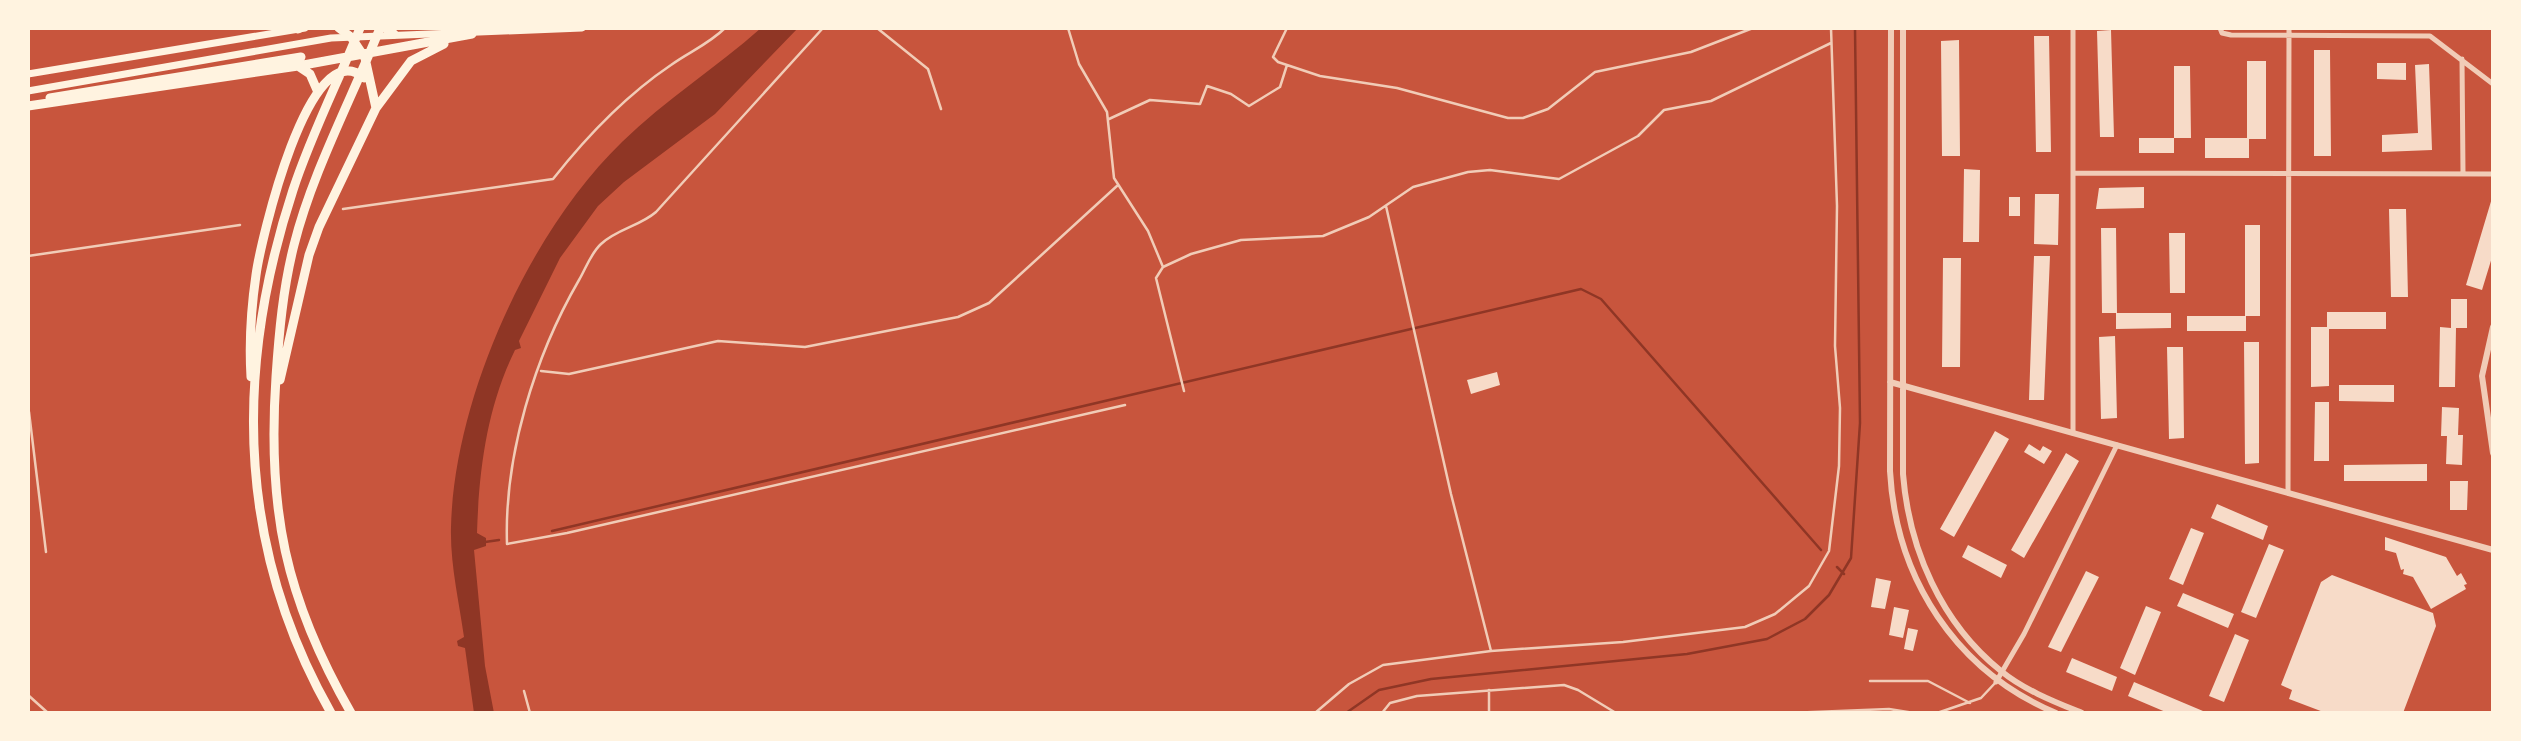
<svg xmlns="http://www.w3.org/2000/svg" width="2521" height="741" viewBox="0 0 2521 741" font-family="'IBM Plex Serif',serif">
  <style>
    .water { fill: #8f3625 }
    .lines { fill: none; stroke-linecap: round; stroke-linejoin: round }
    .stream { stroke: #8f3625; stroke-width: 2.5 }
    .building { fill: #f7dbc8 }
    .service { stroke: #f1ccb7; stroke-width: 2.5 }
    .minor { stroke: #f1ccb7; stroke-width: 5 }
    .tertiary { stroke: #f1ccb7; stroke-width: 6 }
    .secondary { stroke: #fff3e0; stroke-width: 7 }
    .trunk { stroke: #fff3e0; stroke-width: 9 }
  </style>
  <rect width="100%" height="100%" fill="#c8553d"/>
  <path class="water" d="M761 28H798L715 114 624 182 598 206 560 258 519 341 521 348 515 350C487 407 479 469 477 533L486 538V546L474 550 485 666 494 713H474L465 648 458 646 457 641 464 637C459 601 450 564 451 527 454 398 529 232 622 142 665 100 716 68 761 28Z"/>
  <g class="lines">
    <path class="stream" d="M552 531 1581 289 1601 299 1821 550
      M485 542 499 540
      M1837 567 1844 574
      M1346 713 1379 690 1431 679 1687 654 1767 639 1805 619 1829 595 1851 558 1860 423 1855 28"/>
  </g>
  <path class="building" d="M2111 30 2114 137H2100L2097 31Z
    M2034 36H2049L2051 152H2036Z
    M1959 40 1960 156H1942L1941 41Z
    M2314 50H2330L2331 156H2314Z
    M2247 61H2266V139H2249V158H2205V138H2247Z
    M2377 63H2406V80L2377 79Z
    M2429 64 2432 150 2382 152V135L2418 133 2415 65Z
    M2174 66H2190L2191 138H2174V153H2139V138H2174Z
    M1964 169 1980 170 1979 242H1963Z
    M2144 187V208L2096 209 2099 188Z
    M2035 194H2059L2058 245 2034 244Z
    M2009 197H2020V216H2009Z
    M2492 198 2493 254 2482 290 2466 285Z
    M2389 209H2406L2408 297H2391Z
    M2245 225H2260V316H2246V331H2187V316H2245Z
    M2101 228H2116L2117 313H2171V328L2116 329V313H2102Z
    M2169 233H2185V293H2170Z
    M2034 256H2050L2044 400H2029Z
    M1943 258H1961L1960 367H1942Z
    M2451 299H2467V328H2456L2455 387H2439L2440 327 2451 328Z
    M2327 312H2386V329H2329V386L2311 387V327H2327Z
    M2115 336 2117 418 2101 419 2099 337Z
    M2244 342H2259V463L2245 464Z
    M2167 347H2183L2184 438 2169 439Z
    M1497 372 1500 385 1471 394 1467 380Z
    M2339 385H2394V402L2339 401Z
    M2315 402H2329V461H2314Z
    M2442 407 2459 408 2458 435H2463L2462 465 2446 464 2447 436H2441Z
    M1995 431 2009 439 1954 537 1940 529Z
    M2029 444 2040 451 2043 446 2052 451 2044 464 2024 452Z
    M2066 453 2079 461 2024 558 2011 550Z
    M2427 464V481H2344V465Z
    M2450 481H2468L2467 510H2450Z
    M2217 504 2268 526 2263 540 2211 518Z
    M2191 528 2204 533 2183 585 2169 579Z
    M2385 537 2446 557 2457 576 2461 573 2467 584 2464 585 2466 589 2431 609 2413 577 2403 574 2404 569 2401 570 2396 553 2385 550Z
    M2269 544 2284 550 2256 618 2241 612Z
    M1968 545 2007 565 2001 578 1962 557Z
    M2086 571 2099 577 2061 652 2048 647Z
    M2332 575 2433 613 2436 626 2403 713H2326L2289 699 2292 690 2281 685 2321 582Z
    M1876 578 1891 581 1885 609 1871 607Z
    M2183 593 2234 614 2228 628 2177 606Z
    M2146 606 2161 612 2135 675 2120 668Z
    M1894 607 1909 610 1903 638 1889 635Z
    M1908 628 1918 630 1913 651 1904 649Z
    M2235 634 2249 640 2224 702 2209 696Z
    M2072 658 2117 677 2112 691 2066 672Z
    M2134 682 2203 711 2202 713H2168L2128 696Z"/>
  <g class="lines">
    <path class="service" d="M823 28 656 212C640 226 617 229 601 244 591 253 586 268 579 280 535 356 504 455 507 544L567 533 1125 405
      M877 28 928 69 941 109
      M1068 28 1079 64 1107 112 1114 178 1148 231 1163 267 1156 278 1184 391
      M1287 28 1273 57 1278 62 1320 76 1397 88 1508 118H1523L1548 109 1595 72 1691 52 1753 28
      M1109 119 1150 100 1200 104 1207 86 1231 94 1249 106 1280 87 1287 65
      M1386 206 1451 494 1491 651
      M343 209 553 179C587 136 625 96 671 65 689 52 709 44 725 28
      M28 256 240 225
      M1163 267 1191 254 1241 240 1323 236 1369 217 1413 187 1468 172 1490 170 1559 179 1638 136 1664 110 1711 101 1831 43
      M541 371 569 374 718 341 805 347 958 317 989 303 1118 185
      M29 412 46 552
      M1870 681H1928L1970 703
      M524 691 530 713
      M28 695 48 713
      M1315 713 1349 684 1383 665 1491 651 1623 642 1745 627 1775 614 1809 586 1829 551 1839 466 1840 408 1835 346 1837 206 1831 28
      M1382 713 1390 703 1417 696 1564 685 1578 690 1616 713
      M1489 713V690
      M1788 713 1889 709 1914 713
      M1937 713 1981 698 1996 682"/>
    <path class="minor" d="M2220 28 2222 33 2231 35 2430 36 2493 84
      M2462 59 2463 174
      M2074 173 2493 174
      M2073 433V28
      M2288 493 2289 28
      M1996 682 2024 634 2117 445"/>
    <path class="tertiary" d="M1891 28 1890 471C1896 579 1956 671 2056 713
      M1903 28V474C1909 549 1941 623 2001 671 2024 690 2055 702 2082 713
      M2493 327 2482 376 2493 453
      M1890 382 2493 550"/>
    <path class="secondary" d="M28 74 305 28
      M28 91 331 38 582 28"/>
    <path class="trunk" d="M385 28 394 34
      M298 29 300 28
      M298 66 472 34
      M50 98 301 57
      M28 106 298 66 310 74 317 90
      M376 108 411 61 444 44
      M251 377C249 343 251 309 256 275 260 245 309 29 364 78
      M280 380 309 255 319 227 376 108 365 58 351 37 339 28
      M331 713C236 546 234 370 293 190 311 135 338 82 360 28
      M351 713C285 598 267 509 276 377 279 333 283 288 294 245 312 173 352 98 380 28"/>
  </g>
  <rect width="2521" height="741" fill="none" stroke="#fff3e0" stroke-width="60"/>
</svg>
